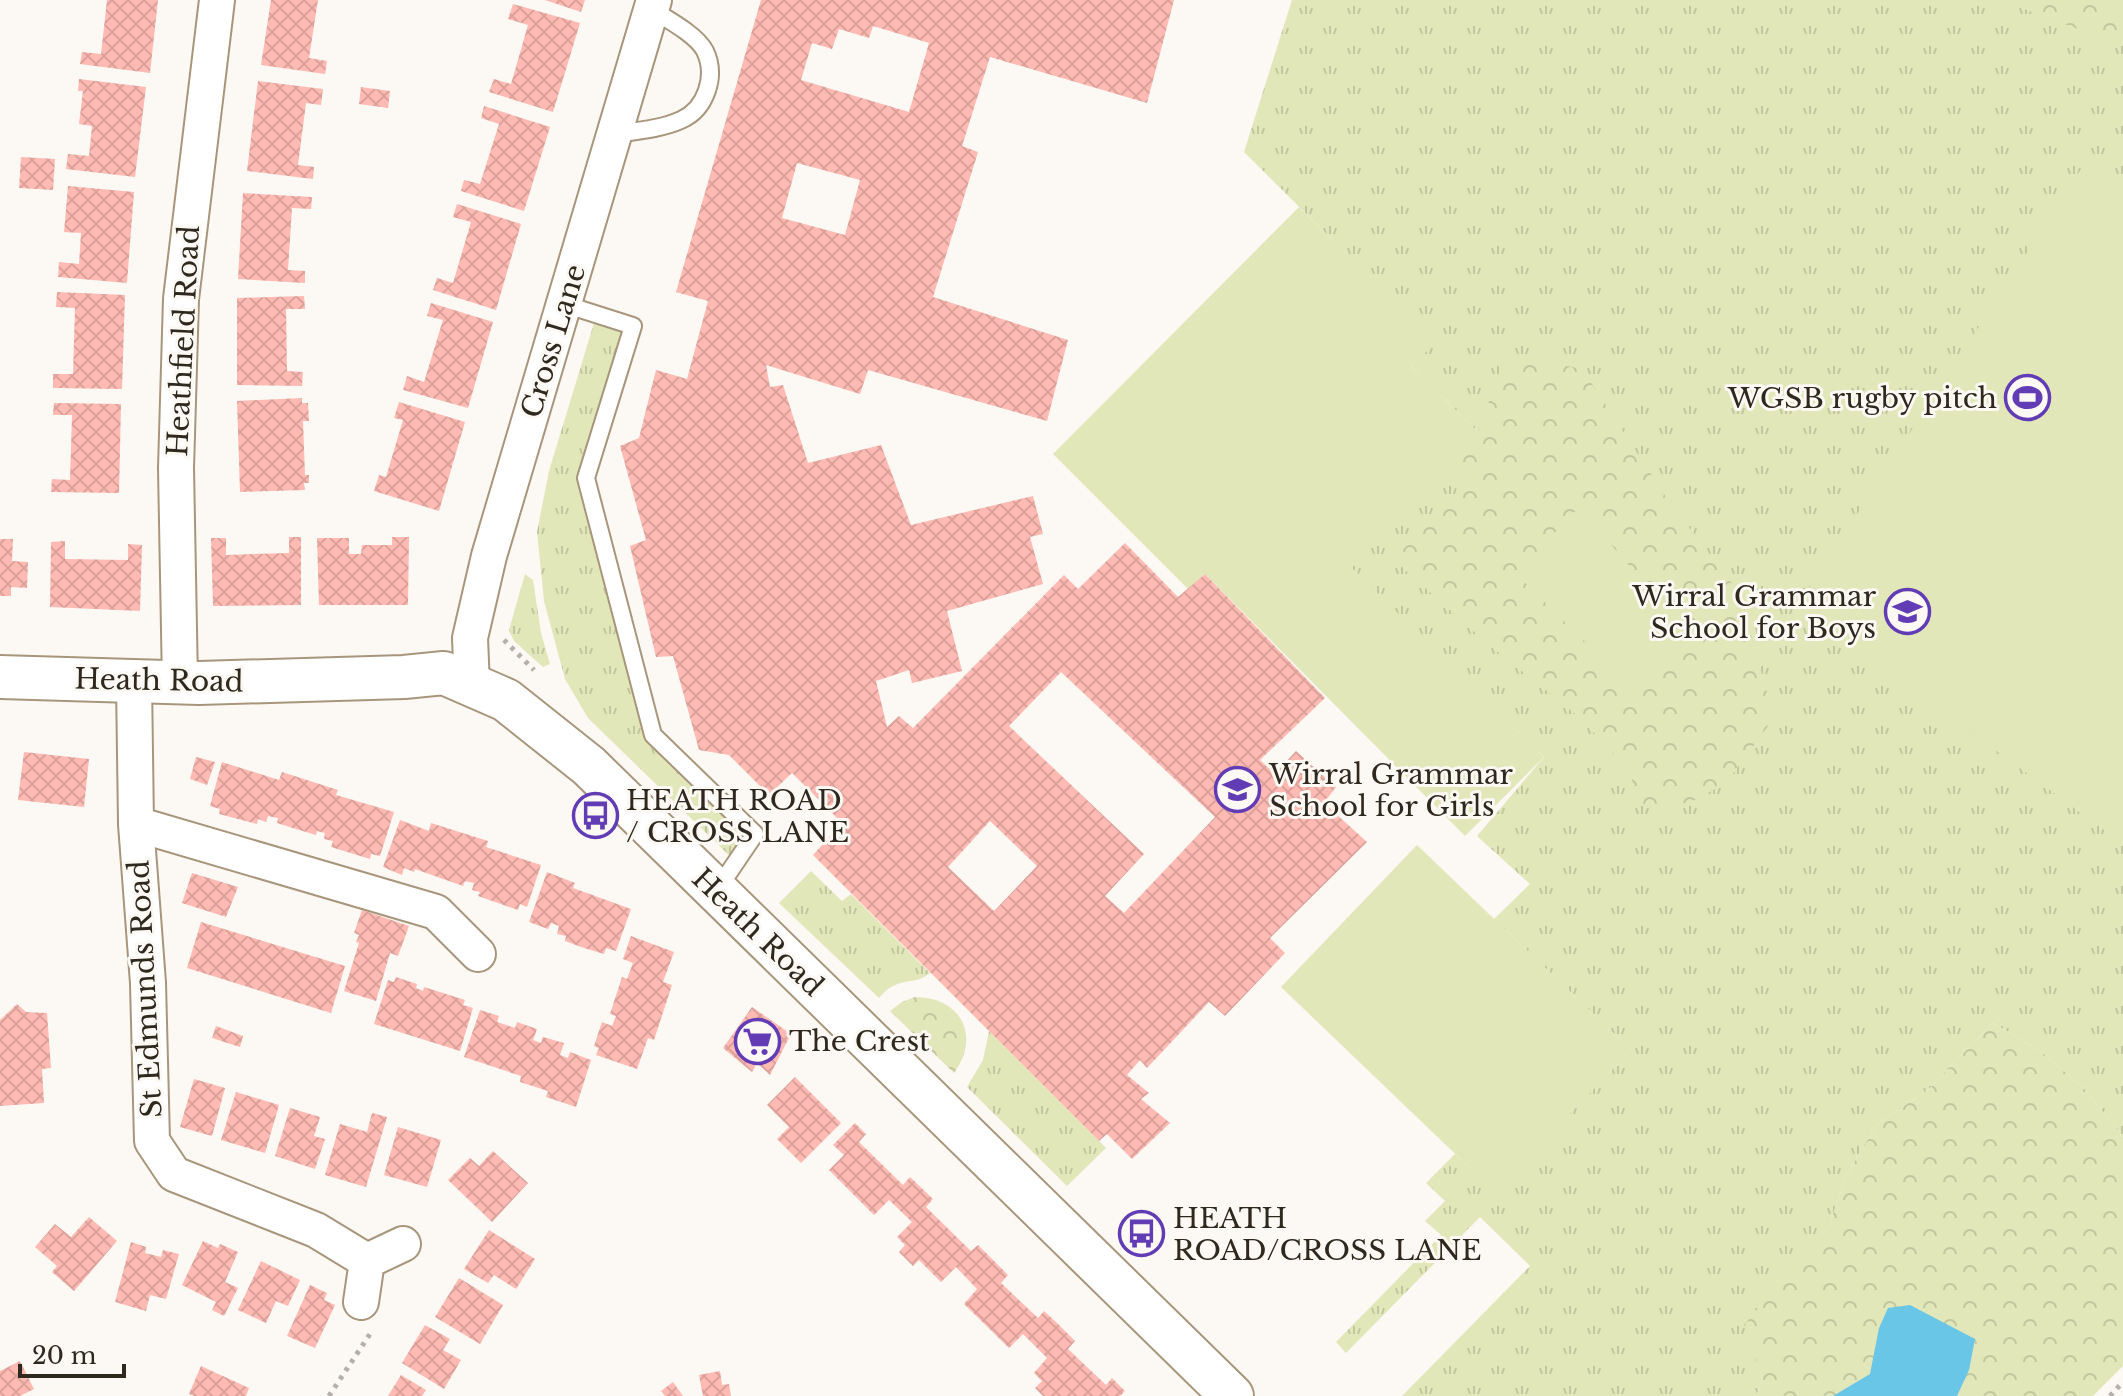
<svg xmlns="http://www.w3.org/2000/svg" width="2123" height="1396" viewBox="0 0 2123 1396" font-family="'Libre Baskerville',serif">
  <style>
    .grass { fill: url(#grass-tufts) }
    .forest { fill: url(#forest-crowns) }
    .pitch { fill: #e1e7b9 }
    .water { fill: #69c6e7 }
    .building { fill: url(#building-cross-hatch); fill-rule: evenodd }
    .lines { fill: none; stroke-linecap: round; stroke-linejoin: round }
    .service-casing { stroke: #a8967c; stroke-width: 20 }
    .minor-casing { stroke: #a8967c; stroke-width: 38 }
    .tertiary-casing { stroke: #a8967c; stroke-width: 46 }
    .path { stroke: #b4afa8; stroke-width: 5; stroke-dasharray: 4 6; stroke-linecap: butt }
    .service { stroke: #fff; stroke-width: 16 }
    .minor { stroke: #fff; stroke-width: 34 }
    .tertiary { stroke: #fff; stroke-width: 42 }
    .labels { text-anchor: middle; stroke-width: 6; stroke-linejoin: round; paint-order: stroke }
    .street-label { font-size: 28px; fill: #2f281e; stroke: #fcf8f3 }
    .poi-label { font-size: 28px; fill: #2f281e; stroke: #fcf8f3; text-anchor: start }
  </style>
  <defs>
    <pattern id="grass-tufts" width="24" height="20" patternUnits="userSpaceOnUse" patternTransform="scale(2)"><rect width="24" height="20" fill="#e1e7b9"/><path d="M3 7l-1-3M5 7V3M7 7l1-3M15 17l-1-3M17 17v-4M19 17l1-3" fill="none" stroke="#c1c69f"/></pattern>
    <pattern id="forest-crowns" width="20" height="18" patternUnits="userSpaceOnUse" patternTransform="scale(2)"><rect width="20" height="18" fill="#e1e7b9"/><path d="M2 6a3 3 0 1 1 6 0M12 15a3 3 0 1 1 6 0" fill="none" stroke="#c1c69f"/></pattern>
    <pattern id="building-cross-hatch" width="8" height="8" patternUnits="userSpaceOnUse" patternTransform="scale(2)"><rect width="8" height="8" fill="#ffbbb3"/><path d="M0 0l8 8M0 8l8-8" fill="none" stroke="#dba19a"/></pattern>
  </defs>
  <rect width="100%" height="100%" fill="#fcf8f3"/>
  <path class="grass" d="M1292 0H2123V1137L2083 1087 2040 1051 1993 1023 1928 1090 1877 1124 1846 1176 1829 1226 1745 1325 1763 1380 1756 1396H1402L1530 1266 1480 1217 1346 1353 1336 1342 1441 1235 1425 1221 1445 1201 1426 1183 1455 1154 1495 1191 1631 1050 1494 919 1530 884 1477 836 1544 757 1347 564 1478 432 1411 367 1435 342 1244 152Z
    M594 323 625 333 588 450 647 732 743 830 748 844 737 863 588 718 565 679 544 601 537 532 549 471Z
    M525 574 533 580 541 633 550 664 543 667 514 641 509 630Z
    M811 871 842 901 851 894 930 973C914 987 899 974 879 998L779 903Z
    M989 1031 1106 1148 1067 1186 967 1087 983 1060Z"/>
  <path class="forest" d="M2000 0H2123V46Z
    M1506 354 1582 369 1666 497 1740 594 1774 718 1726 783 1689 803 1639 804 1629 770 1579 717 1489 645 1393 559 1454 501 1466 444 1478 432Z
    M915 997C961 997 981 1036 954 1073L890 1011 902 1002Z
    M1993 1023 2040 1051 2083 1087 2123 1137V1366L2093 1396H1756L1763 1380 1744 1325 1829 1226 1846 1176 1877 1124 1928 1090Z"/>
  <path class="pitch" d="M2085 163 2123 190V844L1798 605Z
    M1299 207 1436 342 1411 367 1478 432 1348 564 1544 757 1465 836 1205 574 1189 590 1053 454Z
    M1579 507 1692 639 1638 694 1516 574Z
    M1417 845 1631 1050 1495 1192 1281 987Z"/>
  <path class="water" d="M1910 1305 1975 1339 1969 1370 1957 1396H1833L1870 1374 1879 1328 1888 1308Z"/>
  <path class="building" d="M107 0H158L150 73 80 64 82 52 101 54Z
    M271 0H318L309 58 327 61 325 74 261 65Z
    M545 0H585L581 12Z
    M761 0H1174L1147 103 990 57 962 146 978 152 933 297 1068 340 1047 421 868 370 860 394 766 365 770 387 783 385 808 463 881 445 911 525 1033 496 1043 534 1030 537 1043 584 947 611 962 671 912 683 909 670 876 681 887 727 899 716 913 728 1064 575 1078 589 1125 543 1178 597 1205 574 1325 698 1260 760 1275 774 1296 751 1336 787 1324 803 1367 842 1270 938 1285 953 1225 1016 1209 1002 1147 1068 1140 1060 1127 1075 1149 1093 1141 1099 1170 1123 1132 1159 1107 1134 1099 1141 813 855 842 823 792 773 769 795 729 755 699 750 673 656 656 657 630 546 646 540 620 446 639 438 656 370 687 379 708 301 676 292ZM873 26 929 43 909 112 801 80 812 43 832 49 839 29 869 38ZM797 163 860 180 845 235 782 218ZM1061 672 1215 817 1124 913 1105 896 1144 854 1009 726ZM990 821 1037 866 994 911 948 867Z
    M513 4 580 23 553 112 489 92 494 79 511 84 528 25 508 19Z
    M79 79 146 87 135 177 66 169 68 154 89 156 92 126 79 124 83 91H78Z
    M258 81 323 89 321 105 306 103 298 165 314 167 313 179 247 171Z
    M361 87 390 91 388 108 359 104Z
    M484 106 550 127 524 211 461 191 464 180 480 184 499 124 481 118Z
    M21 157 55 159 53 190 19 188Z
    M68 186 134 192 127 283 58 277 59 262 79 264 81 233 64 232Z
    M243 193 312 197 311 209 292 208 288 270 305 271V283L238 279Z
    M457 204 521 224 496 310 433 290 437 278 453 283 471 222 453 217Z
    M57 292 125 295 122 389 53 388V374H73L75 308 56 307Z
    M304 296 305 309H286L287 371 303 372 302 386 237 385V298Z
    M431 303 493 322 468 408 403 390 407 376 424 382 443 320 427 316Z
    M302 398V403H308L309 421H303L305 475H309V483H304L305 490 240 492 237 401Z
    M399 402 465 422 439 511 374 491 379 475 386 477 403 420 394 418Z
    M54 403 121 404 119 493 51 492 52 479 70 480 72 415H53Z
    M289 537H301V605L213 606 211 538H226V555L289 553Z
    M392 537H409L408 605H319L317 538H349V554H361L362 545H392Z
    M0 539H13L12 561 28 562 27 588 11 587V596H0Z
    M65 541V559L128 560V544L142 545 140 611 50 607 51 542Z
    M24 752 89 759 84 807 18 800Z
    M196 757 215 762 207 785 190 779Z
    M222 762 279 780 282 772 338 790 336 795 394 812 380 856 371 854 370 859 331 847 333 841 324 839 325 833 317 831 316 835 296 829 277 823 278 818 268 816 266 822 258 819 257 824 219 814 220 809 210 806Z
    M400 820 429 831 431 823 488 841 486 847 541 865 527 907 520 904 518 910 478 896 480 892 472 890 474 883 465 881 463 886 415 869 414 872 404 868 402 875 383 867Z
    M547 872 575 883 573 888 631 909 616 951 606 948 604 954 584 948 565 941 566 936 557 934 559 926 551 923 548 929 529 922Z
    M192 873 238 887 226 917 182 903Z
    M362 910 409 926 398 956 390 953 376 1001 344 991 359 943 356 942 359 935 354 933Z
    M201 922 345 966 331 1013 187 968Z
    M631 936 674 952 663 982 672 985 654 1040 648 1038 637 1069 596 1055 599 1048 594 1046 602 1022 612 1026 616 1016 610 1014 622 977 627 979 633 963 623 959Z
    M396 977 417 984 416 988 423 991 424 987 465 1000 463 1005 473 1008 460 1051 374 1024 388 980 394 982Z
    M17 1004 26 1012 47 1013 51 1068 42 1069 44 1103 0 1106V1020Z
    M752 1007 791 1034 770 1075 757 1063 752 1072 723 1048Z
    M480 1010 499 1016 497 1022 515 1028 517 1022 537 1029 533 1040 541 1043 543 1037 564 1043 560 1055 568 1058 570 1052 591 1060 576 1107 546 1097 548 1091 520 1082 521 1076 464 1057Z
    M216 1026 243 1036 240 1047 212 1038Z
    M795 1077 841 1123 801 1163 777 1139 789 1127 767 1105Z
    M194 1079 225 1088 212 1136 180 1127Z
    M236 1092 279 1105 265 1153 221 1140Z
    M290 1108 320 1117 314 1136 325 1139 315 1169 275 1156Z
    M372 1113 387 1117 366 1187 325 1175 340 1124 367 1132Z
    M855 1123 866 1134 859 1142 903 1185 910 1177 933 1199 926 1207 971 1251 978 1245 1008 1275 1001 1283 1038 1318 1044 1311 1057 1323 1075 1341 1068 1349 1106 1385 1112 1378 1125 1391 1120 1396H1043L1035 1388 1042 1381 1034 1373 1047 1358 1023 1334 1009 1348 964 1304 977 1289 956 1267 941 1282 919 1260 913 1266 899 1252 905 1245 897 1237 912 1222 889 1200 874 1215 829 1170 844 1155 833 1145Z
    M398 1127 441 1140 427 1187 384 1175Z
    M493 1151 528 1183 492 1222 448 1180 470 1158 479 1166Z
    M89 1217 117 1241 74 1291 52 1272 57 1266 35 1247 55 1224 71 1237Z
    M489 1230 535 1259 516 1289 494 1275 488 1283 464 1269Z
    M203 1241 218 1248 220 1244 238 1252 225 1282 238 1288 224 1316 212 1310 216 1302 182 1285Z
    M131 1242 146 1247 145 1253 161 1257 163 1250 179 1254 166 1299 150 1295 146 1311 115 1302Z
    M261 1261 300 1280 288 1306 276 1301 266 1323 238 1310Z
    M459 1278 503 1305 480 1344 435 1317Z
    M310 1285 327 1293 324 1300 335 1305 315 1348 287 1336Z
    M425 1325 450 1339 443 1350 461 1360 444 1389 402 1363Z
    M20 1361 34 1389 20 1396H0V1371Z
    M201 1366 249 1388 246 1396H194L189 1394Z
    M720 1371 722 1385 729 1384 731 1396H703L699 1375Z
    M401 1375 426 1390 422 1396H388Z
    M673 1382 683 1396H665L661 1391Z"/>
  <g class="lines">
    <defs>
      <path id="service" d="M615 134C636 131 661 129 681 120 706 109 717 76 705 51 697 35 667 19 651 9
        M564 304 633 326 586 478 653 735 755 834 717 890"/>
      <path id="minor" d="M134 682 136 824 148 983 152 1141 174 1174 316 1230 367 1261
        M180 683 176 468 181 299 217 0
        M472 686 470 638 489 556 654 0
        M136 824 436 912 478 954
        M361 1302 367 1261 403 1244"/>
      <path id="tertiary" d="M0 677 199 683 404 677 444 673 506 700 589 766 1232 1396"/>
    </defs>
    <use href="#service" class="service-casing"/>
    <use href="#minor" class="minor-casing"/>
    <use href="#tertiary" class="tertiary-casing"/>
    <path class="path" d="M504 640 534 670
      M329 1396 370 1334
      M2110 1396 2123 1382"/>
    <use href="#service" class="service"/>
    <use href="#minor" class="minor"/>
    <use href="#tertiary" class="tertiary"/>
  </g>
  <defs>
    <symbol id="stadium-ring" viewBox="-11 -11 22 22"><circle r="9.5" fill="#fcf8f3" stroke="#613cb4" stroke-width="1.5"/><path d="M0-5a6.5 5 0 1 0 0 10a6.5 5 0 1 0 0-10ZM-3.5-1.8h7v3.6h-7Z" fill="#613cb4"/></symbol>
    <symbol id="school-ring" viewBox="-11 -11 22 22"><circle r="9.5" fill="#fcf8f3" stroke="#613cb4" stroke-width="1.5"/><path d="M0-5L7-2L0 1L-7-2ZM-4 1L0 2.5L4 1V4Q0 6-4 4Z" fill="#613cb4"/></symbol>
    <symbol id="bus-ring" viewBox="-11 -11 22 22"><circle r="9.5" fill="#fcf8f3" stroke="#613cb4" stroke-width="1.5"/><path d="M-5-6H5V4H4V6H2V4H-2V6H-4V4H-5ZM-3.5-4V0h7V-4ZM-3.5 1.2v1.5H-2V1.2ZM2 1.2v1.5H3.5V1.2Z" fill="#613cb4"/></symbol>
    <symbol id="supermarket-ring" viewBox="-11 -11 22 22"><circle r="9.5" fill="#fcf8f3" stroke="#613cb4" stroke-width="1.5"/><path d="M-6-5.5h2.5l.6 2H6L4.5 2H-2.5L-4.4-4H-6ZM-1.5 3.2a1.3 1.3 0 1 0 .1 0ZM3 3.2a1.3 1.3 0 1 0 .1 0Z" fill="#613cb4"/></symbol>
  </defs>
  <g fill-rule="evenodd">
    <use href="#stadium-ring" x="2002" y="372" width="51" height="51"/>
    <use href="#school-ring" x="1882" y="586" width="51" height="51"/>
    <use href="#school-ring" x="1212" y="764" width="51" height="51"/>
    <use href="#bus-ring" x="570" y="790" width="51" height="51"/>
    <use href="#supermarket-ring" x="732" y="1016" width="51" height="51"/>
    <use href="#bus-ring" x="1116" y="1208" width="51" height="51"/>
  </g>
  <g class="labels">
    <g class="street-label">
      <text transform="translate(183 341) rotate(-87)" y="10">Heathfield Road</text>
      <text transform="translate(553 341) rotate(-73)" y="10">Cross Lane</text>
      <text transform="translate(159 680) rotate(1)" y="10">Heath Road</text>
      <text transform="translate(758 932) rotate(44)" y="10">Heath Road</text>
      <text transform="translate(145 989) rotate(-93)" y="10">St Edmunds Road</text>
    </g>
    <g class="poi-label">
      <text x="1997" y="408" text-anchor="end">WGSB rugby pitch</text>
      <text x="1876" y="606" text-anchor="end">Wirral Grammar<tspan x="1876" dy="32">School for Boys</tspan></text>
      <text x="1269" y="784">Wirral Grammar<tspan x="1269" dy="32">School for Girls</tspan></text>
      <text x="626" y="810">HEATH ROAD<tspan x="626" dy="32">/ CROSS LANE</tspan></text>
      <text x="789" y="1051">The Crest</text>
      <text x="1173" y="1228">HEATH<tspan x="1173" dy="32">ROAD/CROSS LANE</tspan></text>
    </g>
  </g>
  <path d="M20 1364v12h104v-12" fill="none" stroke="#2f281e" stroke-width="4"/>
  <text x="32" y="1364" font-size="24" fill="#2f281e" stroke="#fcf8f3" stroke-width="6" paint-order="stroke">20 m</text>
</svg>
